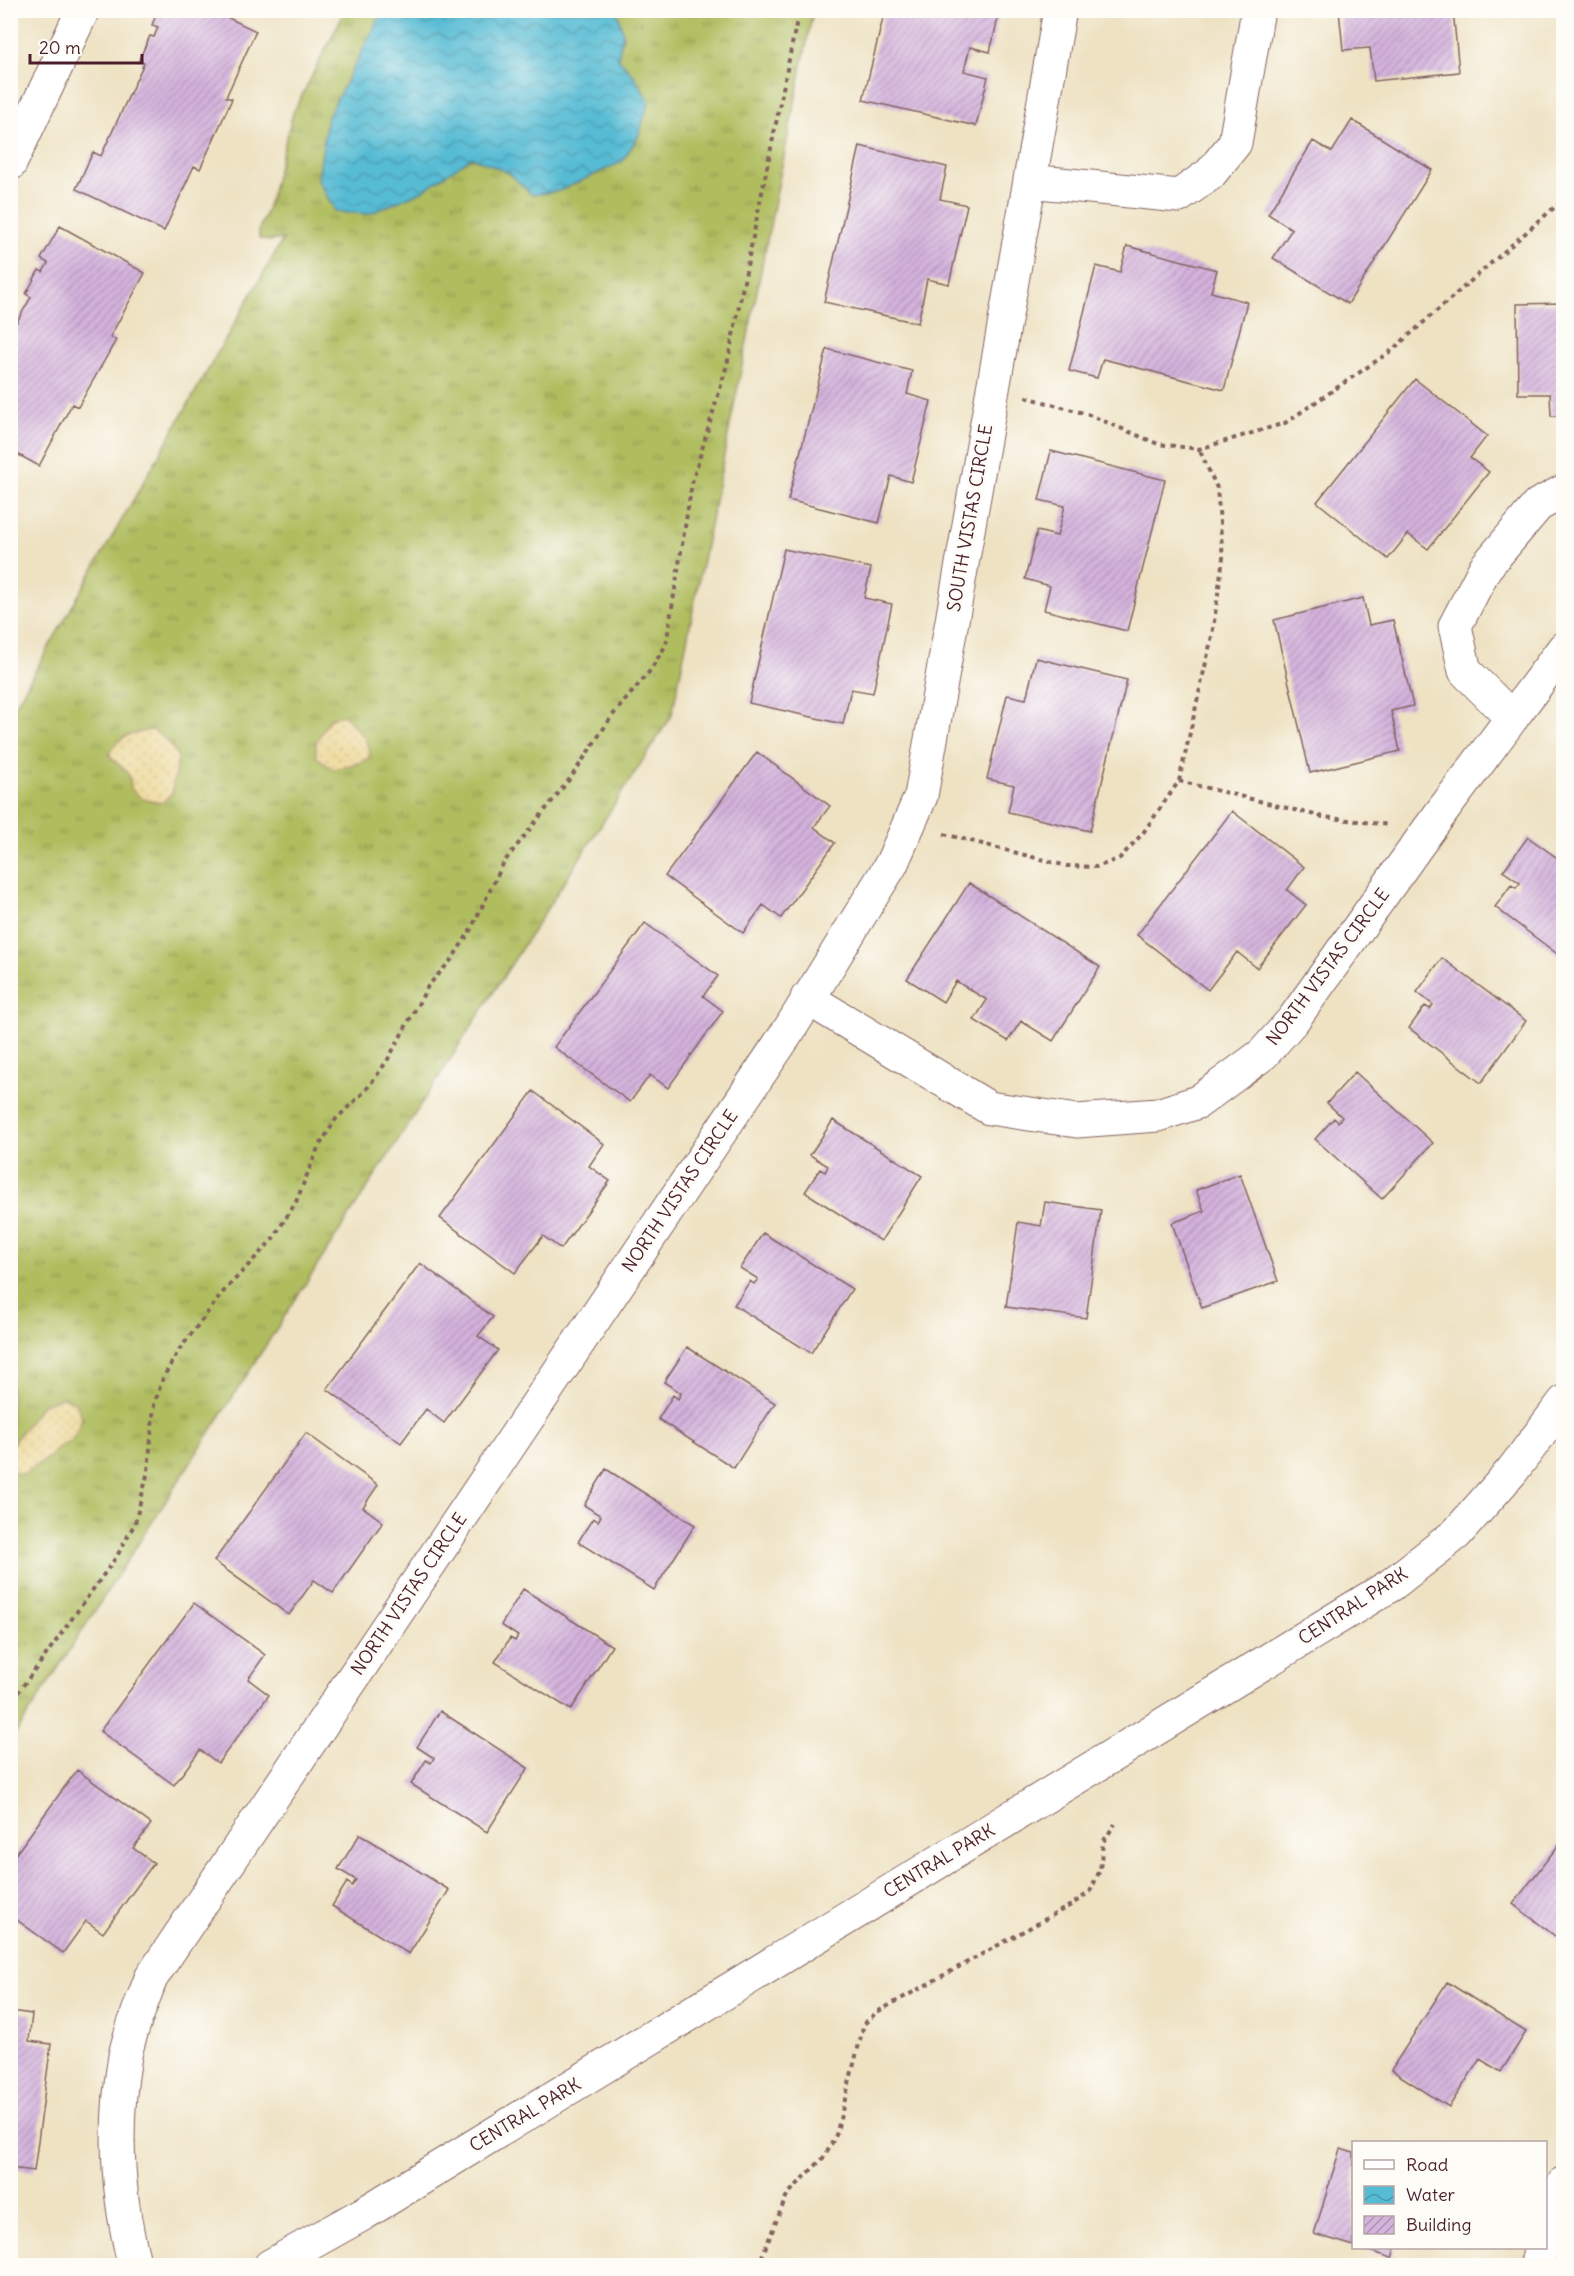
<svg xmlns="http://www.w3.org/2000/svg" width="1574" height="2276" viewBox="0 0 1574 2276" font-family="Delius,sans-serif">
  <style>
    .grass { fill: url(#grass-tufts); stroke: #7d6e45; stroke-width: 1.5 }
    .sand { fill: url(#sand-dots); stroke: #9c7c64; stroke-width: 1.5 }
    .water { fill: url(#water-waves); stroke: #506e80; stroke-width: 1.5 }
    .building { fill: url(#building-hatch) }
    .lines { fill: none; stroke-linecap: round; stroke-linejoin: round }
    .minor-casing { stroke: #836360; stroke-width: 35 }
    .path { stroke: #836360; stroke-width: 4; stroke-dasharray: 4.5 4.5; stroke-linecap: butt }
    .minor { stroke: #fff; stroke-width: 33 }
    .labels { text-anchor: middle; stroke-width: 6; stroke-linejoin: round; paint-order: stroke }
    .street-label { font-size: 18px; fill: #4a1f2b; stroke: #fdfcf7 }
  </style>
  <defs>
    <pattern id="grass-tufts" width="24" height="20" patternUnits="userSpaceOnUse" patternTransform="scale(1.5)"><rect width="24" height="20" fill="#b0bd5f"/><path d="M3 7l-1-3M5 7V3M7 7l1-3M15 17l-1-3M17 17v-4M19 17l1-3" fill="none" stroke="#91994f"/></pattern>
    <pattern id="sand-dots" width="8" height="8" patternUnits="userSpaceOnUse" patternTransform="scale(1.5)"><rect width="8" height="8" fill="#eeda9e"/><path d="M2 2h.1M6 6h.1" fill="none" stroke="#cebb88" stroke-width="1.8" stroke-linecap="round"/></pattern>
    <pattern id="water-waves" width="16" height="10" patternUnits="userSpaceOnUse" patternTransform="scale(1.5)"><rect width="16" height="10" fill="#56bcd4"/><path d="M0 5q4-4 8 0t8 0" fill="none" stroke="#4998ac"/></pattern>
    <pattern id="building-hatch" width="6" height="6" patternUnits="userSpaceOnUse" patternTransform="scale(1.5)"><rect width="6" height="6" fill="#d4b3dd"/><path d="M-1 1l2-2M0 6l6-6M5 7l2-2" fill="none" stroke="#ae91b3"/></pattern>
  </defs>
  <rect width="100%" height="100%" fill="#fdfcf7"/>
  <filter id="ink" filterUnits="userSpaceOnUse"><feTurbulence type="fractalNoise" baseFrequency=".0167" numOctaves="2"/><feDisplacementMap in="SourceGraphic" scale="12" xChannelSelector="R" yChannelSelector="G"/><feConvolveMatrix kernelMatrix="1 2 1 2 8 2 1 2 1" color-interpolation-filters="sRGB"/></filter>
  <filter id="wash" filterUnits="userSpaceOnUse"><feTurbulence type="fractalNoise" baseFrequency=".008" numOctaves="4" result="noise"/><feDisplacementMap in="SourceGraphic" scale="24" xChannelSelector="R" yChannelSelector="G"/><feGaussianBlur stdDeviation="1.35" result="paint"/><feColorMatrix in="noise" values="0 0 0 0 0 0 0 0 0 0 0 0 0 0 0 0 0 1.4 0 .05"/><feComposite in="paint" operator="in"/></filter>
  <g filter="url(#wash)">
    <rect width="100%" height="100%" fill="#eee2c3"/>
    <path class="grass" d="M345 11H813L672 715 11 1741V713L283 239 269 241 259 238V229L267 210 293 113Z"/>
    <path class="sand" d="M344 715 364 737 370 752 368 759C357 765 346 765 334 770L316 756V742L330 718Z
      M152 730 168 741 178 757 172 793 162 803 142 799 131 789C131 766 119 770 109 754 120 734 131 734 152 730Z
      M64 1397 76 1403 82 1417 77 1433 71 1441 57 1448 49 1457 23 1474 11 1472V1445L43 1404Z"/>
    <path class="water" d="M383 11H617L623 32 618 58 635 77 649 102 638 137 622 162 559 191 532 195 509 173 472 157 422 191 369 214 336 212 318 180 327 118Z"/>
    <g id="blocks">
      <path class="building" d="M158 10H212L256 31 226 97 232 99 200 169 194 166 164 231 76 189 93 152 101 156 144 63 139 60 150 36 154 37 158 27 152 25Z
        M885 10H1000L990 52 970 47 964 71 988 77 976 126 863 100Z
        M1339 10H1453L1459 72 1374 81 1370 48 1343 50Z
        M1352 120 1432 170 1348 304 1273 258 1292 229 1268 214 1313 141 1332 152Z
        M860 146 947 167 940 199 967 205 949 284 927 279 918 323 824 302Z
        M60 226 145 273 110 337 116 340 78 407 72 404 39 466 10 450V334L31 297 26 294 39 270 43 272 48 263 41 259Z
        M1127 246 1217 270 1211 292 1247 302 1224 390 1103 359 1097 378 1069 371 1096 266 1120 272Z
        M1564 303V416H1551L1550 394H1518L1517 304Z
        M827 349 912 371 907 394 931 401 911 482 891 476 879 523 788 500Z
        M1415 379 1487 436 1470 458 1489 472 1428 549 1408 534 1388 559 1317 502Z
        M1051 451 1165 480 1127 631 1044 610 1050 586 1025 579 1037 531 1057 536 1065 506 1039 500Z
        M784 549 871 568 864 598 892 604 873 693 851 689 843 724 749 703Z
        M1363 598 1369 625 1393 620 1413 706 1391 711 1400 751 1310 773 1274 620Z
        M1036 658 1127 680 1090 831 1008 812 1014 785 987 779 1007 695 1026 699Z
        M757 752 830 806 814 827 835 843 781 918 763 905 743 933 665 876Z
        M1232 811 1304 867 1287 890 1306 905 1257 968 1237 952 1208 990 1137 935Z
        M1528 837 1564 863V959L1495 907 1511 885 1516 888 1520 883 1503 871Z
        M969 883 1100 967 1053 1041 1021 1021 1008 1041 974 1020 987 1000 956 981 943 1002 907 979Z
        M645 923 718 976 703 996 723 1011 668 1088 650 1075 630 1102 554 1047Z
        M1442 958 1526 1021 1481 1083 1409 1028 1425 1006 1430 1009 1433 1005 1417 992Z
        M1355 1072 1433 1143 1382 1199 1315 1139 1334 1118 1338 1122 1342 1117 1327 1103Z
        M533 1091 604 1144 589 1166 610 1181 561 1249 543 1236 515 1273 440 1218Z
        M833 1120 922 1176 881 1241 805 1192 820 1169 825 1172 828 1166 810 1155Z
        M1240 1174 1278 1281 1202 1308 1172 1223 1204 1211 1196 1190Z
        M1045 1202 1101 1210 1086 1318 1006 1307 1018 1222 1041 1226Z
        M763 1233 852 1289 811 1353 734 1305 750 1281 754 1284 758 1279 740 1268Z
        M420 1263 493 1317 478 1336 498 1350 444 1423 426 1409 401 1443 327 1389Z
        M687 1347 775 1403 734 1468 658 1419 673 1395 678 1399 681 1393 664 1382Z
        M306 1433 378 1485 363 1507 383 1522 333 1593 314 1580 289 1615 214 1561Z
        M606 1469 695 1525 654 1590 578 1542 593 1518 598 1521 601 1516 584 1505Z
        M523 1589 612 1646 571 1710 495 1662 510 1638 515 1641 518 1636 501 1625Z
        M194 1603 265 1655 248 1679 269 1695 218 1763 200 1750 174 1785 100 1731Z
        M440 1711 528 1768 487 1832 411 1784 426 1760 431 1763 434 1758 417 1747Z
        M77 1770 151 1824 133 1848 154 1863 103 1933 86 1921 63 1953 10 1915V1862Z
        M360 1834 449 1890 409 1954 332 1906 347 1882 352 1886 356 1880 338 1869Z
        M1564 1838V1933L1559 1939 1513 1904Z
        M1447 1982 1526 2032 1501 2072 1480 2059 1449 2107 1391 2070Z
        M10 2011 32 2014 29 2041 51 2044 34 2171 10 2168Z
        M1340 2149 1354 2153V2246L1314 2234Z
        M1360 2248H1395L1392 2258Z"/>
    </g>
  </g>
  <g filter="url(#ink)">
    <use href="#blocks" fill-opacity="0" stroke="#836360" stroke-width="1.5"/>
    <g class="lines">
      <defs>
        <path id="minor" d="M10 164 83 10
          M1030 181 1179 196 1210 174 1235 143 1258 10
          M1512 718 1465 671 1455 626 1485 568 1538 505 1564 491
          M807 998 989 1108 1077 1121 1158 1115 1198 1102 1263 1054 1293 1020 1429 829 1564 648
          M1546 2232 1564 2183
          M135 2266C117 2197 113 2126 125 2056 130 2030 142 2003 151 1978L791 1027 892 863 921 796 1060 10
          M270 2266 363 2214 1391 1585 1456 1534 1512 1471 1564 1402
          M1536 2266 1541 2248"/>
      </defs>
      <use href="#minor" class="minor-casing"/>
      <path class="path" d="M1026 397 1087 414 1158 444 1199 449 1285 423 1391 351 1564 199
        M1179 781 1323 817 1389 825
        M944 834 1067 866 1097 867 1120 858 1143 833 1179 781 1212 636 1223 558 1217 488 1199 449
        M10 1698 19 1691 43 1659 117 1556 135 1523 148 1471 154 1405 163 1378 179 1350 224 1291 272 1240 296 1202 318 1148 336 1119 366 1090 387 1061 428 986 452 959 470 931 504 862 572 776 612 716 649 672 666 645 692 483 727 365 799 10
        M758 2266 787 2195 825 2156 836 2135 864 2024 877 2012 1071 1905 1090 1892 1100 1870 1103 1842 1115 1824"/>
      <use href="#minor" class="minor"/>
    </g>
  </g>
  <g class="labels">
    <g class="street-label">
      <text transform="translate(970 518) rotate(-80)" y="6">SOUTH VISTAS CIRCLE</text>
      <text transform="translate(1328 967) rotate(-53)" y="6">NORTH VISTAS CIRCLE</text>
      <text transform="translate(680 1191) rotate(-56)" y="6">NORTH VISTAS CIRCLE</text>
      <text transform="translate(409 1594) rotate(-56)" y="6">NORTH VISTAS CIRCLE</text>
      <text transform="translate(1353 1606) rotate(-33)" y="6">CENTRAL PARK</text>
      <text transform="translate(939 1861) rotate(-31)" y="6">CENTRAL PARK</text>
      <text transform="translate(525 2115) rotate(-31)" y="6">CENTRAL PARK</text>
    </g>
  </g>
  <rect width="1574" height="2276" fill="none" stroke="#fdfcf7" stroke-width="36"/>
  <rect x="1352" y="2141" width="195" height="108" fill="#fdfcf7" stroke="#b5a4a5" stroke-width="1.5"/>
  <rect x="1364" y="2160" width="30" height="9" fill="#ffffff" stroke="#b5a4a5" stroke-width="1.5"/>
  <text x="1406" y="2171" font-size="18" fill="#4a1f2b">Road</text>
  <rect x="1364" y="2186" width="30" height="18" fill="url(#water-waves)" stroke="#b5a4a5" stroke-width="1.5"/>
  <text x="1406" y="2201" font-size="18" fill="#4a1f2b">Water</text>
  <rect x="1364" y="2216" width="30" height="18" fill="url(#building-hatch)" stroke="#b5a4a5" stroke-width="1.5"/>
  <text x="1406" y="2231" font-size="18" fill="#4a1f2b">Building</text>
  <path d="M30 54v9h112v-9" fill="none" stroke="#4a1f2b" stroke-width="3"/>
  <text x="39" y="54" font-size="18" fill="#4a1f2b" stroke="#fdfcf7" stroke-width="4.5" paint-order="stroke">20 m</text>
</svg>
